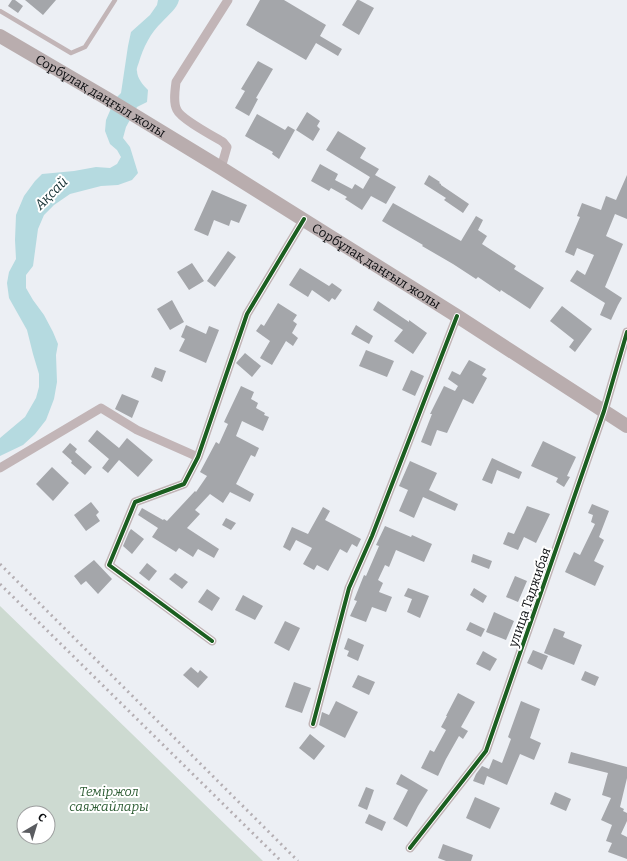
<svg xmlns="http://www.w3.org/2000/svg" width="627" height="861" viewBox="0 0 627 861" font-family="Bitter,serif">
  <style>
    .green { fill: #cddad1; fill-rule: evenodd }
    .water { fill: #b5dae0 }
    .building { fill: #a4a6aa }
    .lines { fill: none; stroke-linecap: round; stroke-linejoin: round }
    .service { stroke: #c2b5b7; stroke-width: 4.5 }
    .minor { stroke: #c2b5b7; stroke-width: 9 }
    .primary { stroke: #b9adae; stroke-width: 14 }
    .rail { stroke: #b5afb3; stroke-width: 3; stroke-dasharray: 2 4; stroke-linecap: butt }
    .cycleway-casing { stroke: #fff; stroke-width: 6 }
    .cycleway { stroke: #1b5e20; stroke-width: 4 }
    .labels { text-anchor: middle; stroke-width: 4; stroke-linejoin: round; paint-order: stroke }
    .street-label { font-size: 13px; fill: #0b0d10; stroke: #fff }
    .park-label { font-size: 13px; font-style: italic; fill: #2d5c33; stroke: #fff }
    .water-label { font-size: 14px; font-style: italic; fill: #132f32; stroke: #fff }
  </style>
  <rect width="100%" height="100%" fill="#eceff4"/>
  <path class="green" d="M0 606 263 861H0ZM24 813H48V837H24Z"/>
  <path class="water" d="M158 0H179C177 9 168 15 162 22 151 32 143 48 139 62 138 65 136 69 137 71 137 78 143 85 148 90L147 102 137 107 126 127 123 138 130 147 138 173 132 180 118 185 101 186 70 194 54 205 44 215 38 229 33 266 26 275V288L33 300 44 315 53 332 58 344 56 355 57 382 54 399 46 420 35 434 23 445 0 456V438L25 417 36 398 39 387V374L33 354 27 330 9 298 7 283 9 272 16 259 15 240 16 215 24 196 35 181 42 174 74 171 96 167 110 168 117 164 121 157 117 150 110 144 105 131 106 120 115 99 121 93 128 46 131 32 150 15 157 5Z"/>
  <path class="building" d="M12 0H15L23 6 18 13 8 6Z
    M25 0H56L43 15Z
    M260 0H284L326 25 320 36 342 49 338 56 316 43 306 60 246 25Z
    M357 0H359L374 8 359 35 342 25Z
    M258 61 273 69 256 98 258 99 249 116 235 108 245 91 241 89Z
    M307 112 320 121 317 126 320 129 313 141 296 130Z
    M257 114 285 130 288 126 295 130 279 159 272 154 273 152 245 136Z
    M338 131 366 148 360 158 379 169 375 175 396 187 386 204 371 196 362 210 345 199 347 197 331 188 329 191 311 181 320 164 338 174 335 180 352 189 355 184 363 189 370 177 326 150Z
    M429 175 440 182 439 183 441 184V185L469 204 463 213 444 200 446 198 424 184Z
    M627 175V219L615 214 606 236 623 244 605 287 622 298 618 305 611 320 600 315 605 303 570 281 577 270 585 275 594 255 577 248 574 256 565 252 580 217 577 216 582 203 601 210 606 196 616 200Z
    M212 190 247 205 239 223 231 220 229 226 214 220 208 236 194 230Z
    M393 203 461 241 476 216 483 220 478 230 487 236 482 244 516 266 514 269 544 288 530 309 501 290 500 292 478 277 476 279 453 264 422 246 423 245 382 221Z
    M228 251 236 257 215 287 207 281Z
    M192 263 204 281 189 290 177 272Z
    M300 268 329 286 332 283 342 290 335 300 332 298 329 302 312 290 308 297 289 285Z
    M172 300 184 322 170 330 157 309Z
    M378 301 409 322V320L427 333 413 354 394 341 403 330 373 310Z
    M278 303 297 315 293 321 297 324 292 333 298 338 293 346 286 341 272 365 260 358 270 341 256 331 261 324 264 326Z
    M562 306 592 329 575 352 569 347 574 340 550 321Z
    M186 325 206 334 209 326 219 330 206 363 179 351 185 339 181 337Z
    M356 325 373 336 369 344 351 334Z
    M366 350 394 361 387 377 359 366Z
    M245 353 261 366 252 377 236 363Z
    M469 360 486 369 482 375 487 378 473 404 463 399 447 433 437 430 431 446 421 442 432 414H430L444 386 455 391 458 386 448 379 452 371 460 375Z
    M155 367 166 371 162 382 151 377Z
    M411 370 424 376 415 396 402 390Z
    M241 386 254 392 251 399 258 403 256 408 265 413 264 415 269 417 263 431 242 421 236 436 259 448 255 457 251 455 236 484 254 494 250 502 230 492 223 503 210 494 195 510 200 514 187 528 219 549 214 558 198 549 193 557 179 548 176 552 152 537 158 528 138 515 142 508 163 520 164 519 167 521 195 491 196 492 207 476 200 472 216 442 219 444 228 424 224 422Z
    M122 394 139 401 132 418 115 409Z
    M97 430 119 448 127 438 153 460 138 477 119 460 108 473 102 468 109 459 88 441Z
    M543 441 576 457 567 476 570 477 564 487 556 482 558 478 531 466Z
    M70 443 77 449 75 452 92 467 85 475 71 463 72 461 62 452Z
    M492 458 522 472 519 479 497 470 492 484 482 480Z
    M410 461 437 473 429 490 458 504 455 511 423 497 414 518 399 511 408 490 399 486Z
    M52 467 69 483 53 501 36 484Z
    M91 502 99 512 96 515 100 521 86 531 74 515Z
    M592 504 609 511 599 537 604 540 594 561 604 566 595 586 565 572 574 552 580 555 595 524 591 522 593 515 588 513Z
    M527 506 550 514 536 543 524 537 518 550 503 544 508 532 514 534Z
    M323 507 330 511 325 520 361 539 357 547 352 544 347 553 340 549 328 571 317 565 314 570 303 564 312 548 296 540 290 551 283 547 292 527 308 534Z
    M226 518 236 523 231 530 222 525Z
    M385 526 411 537 412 535 432 544 424 562 396 550 389 567 385 565 378 580 383 583 379 592 392 597 386 612 372 607 366 622 350 616 357 601 354 600 364 575 366 576 379 546 376 545Z
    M131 529 144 539 132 554 123 546 129 532Z
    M473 554 492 561 489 569 471 562Z
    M94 560 112 579 98 594 86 581 81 585 74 576Z
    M147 563 157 571 149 581 139 573Z
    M175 573 188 582 182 589 169 579Z
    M515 576 527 581 518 602 506 597Z
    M408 588 429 596 420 618 407 612 412 599 404 596Z
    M474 588 487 596 483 603 470 595Z
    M207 589 220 598 212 611 198 602Z
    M243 595 263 606 255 620 235 610Z
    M494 612 514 621 506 640 486 632Z
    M285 621 300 628 289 651 274 643Z
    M470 622 485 629 481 637 466 630Z
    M554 628 565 632 563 637 582 645 574 665 544 653Z
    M348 638 364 645 358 661 347 656 349 651 344 649Z
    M533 650 548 656 542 670 527 663Z
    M483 651 497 659 490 671 476 664Z
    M191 667 198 673 200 670 208 677 198 688 183 675Z
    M585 671 599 677 595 686 581 680Z
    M358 675 375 682 369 695 352 687Z
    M294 682 311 688 302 713 285 707Z
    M458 693 475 702 461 727 468 731 463 739 459 736 446 759 438 776 421 768 430 750 434 752 446 730 441 727 447 716H446Z
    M336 701 358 712 345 738 319 725 322 712 329 715Z
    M521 701 540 709 530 738 541 743 534 760 520 754 507 785 487 776 484 785 473 781 476 774 482 766 489 769 493 759 502 763 511 739 508 737Z
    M310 734 325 746 314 760 299 748Z
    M571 752 627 767V778L620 807 624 809 623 811 627 813V821L621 834 627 837V859L608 852 612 843 606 841 612 825 601 820 611 798 602 795 608 773 568 763Z
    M401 774 428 790 418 806 407 827 393 819 408 790 396 784Z
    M366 787 374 790 367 810 358 806Z
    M555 792 571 799 566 811 550 804Z
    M475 797 500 808 490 829 466 818Z
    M369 814 386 822 382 831 365 823Z
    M443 844 473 855 471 861H446L438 858Z"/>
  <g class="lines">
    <path class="service" d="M0 11 71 53 85 47 115 0"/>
    <path class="minor" d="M221 168 227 147 223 142C213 136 181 119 177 110 173 103 175 90 176 82L228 0
      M0 468 101 408 137 430 198 457
      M212 641 109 565 135 502 184 484 198 457 247 314 304 219
      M313 724 349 588 372 536 457 316
      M410 848 486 751 604 411 627 332"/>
    <path class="primary" id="s1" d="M0 36 106 98 221 168 457 316 627 426"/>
    <path class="rail" d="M0 564 298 861
      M0 584 281 861"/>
    <defs>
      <path id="cycleway" d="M212 641 109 565 135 502 184 484 198 457 247 314 304 219
        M313 724 349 588 372 536 457 316
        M410 848 486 751 604 411 627 332"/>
    </defs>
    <use href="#cycleway" class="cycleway-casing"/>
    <use href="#cycleway" class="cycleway"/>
  </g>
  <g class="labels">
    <g class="street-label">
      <text dy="5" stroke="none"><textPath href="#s1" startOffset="117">Сорбұлақ даңғыл жолы</textPath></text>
      <text dy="5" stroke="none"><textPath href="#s1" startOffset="441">Сорбұлақ даңғыл жолы</textPath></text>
      <text transform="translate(529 597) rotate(-71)" y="5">улица Таджибая</text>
    </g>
    <g class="park-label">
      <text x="109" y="796">Теміржол<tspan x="109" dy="15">саяжайлары</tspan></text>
    </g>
    <g class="water-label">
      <text transform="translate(51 193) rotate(-45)" y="5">Ақсай</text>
    </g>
  </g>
  <g transform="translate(36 825) rotate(38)"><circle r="19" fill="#ffffff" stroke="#9d9e9f"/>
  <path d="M0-3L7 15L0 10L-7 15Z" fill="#5a5c60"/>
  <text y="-6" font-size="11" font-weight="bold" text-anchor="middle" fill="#0b0d10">С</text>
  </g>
</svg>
